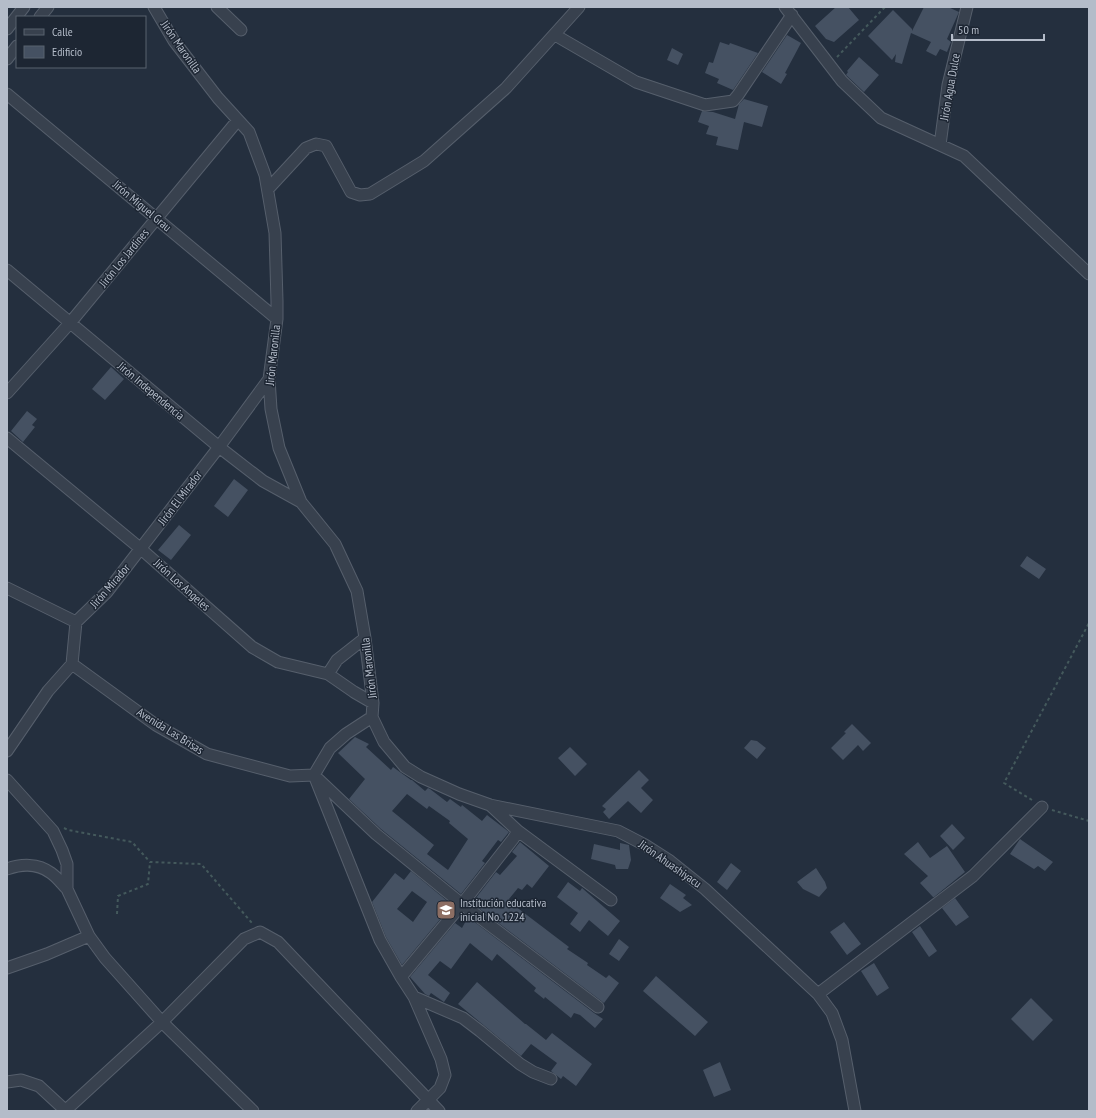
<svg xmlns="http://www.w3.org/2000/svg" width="1096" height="1118" viewBox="0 0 1096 1118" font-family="'PT Sans Narrow',sans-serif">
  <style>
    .building { fill: #455162; fill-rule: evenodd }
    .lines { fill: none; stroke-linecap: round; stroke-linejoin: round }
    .minor-casing { stroke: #565f6c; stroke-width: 13 }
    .path { stroke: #44595c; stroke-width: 2; stroke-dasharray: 3 3; stroke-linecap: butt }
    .minor { stroke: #38414e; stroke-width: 11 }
    .labels { text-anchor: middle; stroke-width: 3; stroke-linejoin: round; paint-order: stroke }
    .street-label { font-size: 12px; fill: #b4bcc9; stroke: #1d2633 }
    .poi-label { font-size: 12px; fill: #b4bcc9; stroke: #1d2633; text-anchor: start }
  </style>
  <rect width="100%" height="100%" fill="#242f3e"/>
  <path class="building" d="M836 7H848L859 20 834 42 826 39 815 26Z
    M924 7H948L959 12 947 39 951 42 947 52 940 49 936 56 926 51 931 42 911 33 902 64 895 62 896 54 892 60 868 36 893 10 912 29V31Z
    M787 35 801 43 785 73 787 74 781 84 762 72Z
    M720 42 729 45 730 43 758 53 733 90 717 83 719 79 705 73 709 62 713 63Z
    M672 48 683 54 678 65 667 60Z
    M859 57 879 75 864 92 846 75 848 72 847 71Z
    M744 99 768 106 762 127 744 122 738 150 716 145 718 137 706 134 709 126 698 122 702 111 713 112 735 119 739 104Z
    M111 367 124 379 105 400 92 389Z
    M27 411 37 419 32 425 35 427 23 442 11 431Z
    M234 479 248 490 228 517 214 506Z
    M179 525 191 535 171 560 158 550Z
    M1027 556 1046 569 1039 579 1020 566Z
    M852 724 871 743 863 751 858 745 843 760 831 748 846 733 844 732Z
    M355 737 369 744 366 747 391 770 393 767 411 780H412L425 791 428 788 430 789 447 802 450 799 461 807 462 805 482 821 487 815 509 832 501 842 498 840 482 861 485 863 461 894 381 829 349 799 365 779 338 753ZM407 794 427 809 429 806 450 821 449 823 468 839 448 870 427 854 434 845 392 811Z
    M751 740 757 741 766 748 757 759 744 748Z
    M570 747 587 764 575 776 558 758Z
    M639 770 649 780 641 788 653 800 641 813 628 801 609 819 603 812 606 809 602 806Z
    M952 824 965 838 953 850 940 836Z
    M1020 839 1053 862 1045 871 1038 866 1034 869 1010 854Z
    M520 842 549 866 532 888 527 884 522 890 518 888 509 899 512 902 511 903 569 947 567 949 588 963 587 965 606 978 609 975 619 983 604 1003 472 903 496 872 500 875 517 856 512 852Z
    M918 842 930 858 947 846 965 872 934 897H933L920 883 928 876 904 854Z
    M620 843 629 845 631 860 628 869H616L615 865 591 859 594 844 620 850Z
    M731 863 741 871 727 890 717 882Z
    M816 868 825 882 827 888 819 897 803 889 797 882Z
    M411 871 452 905 402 965 386 937 372 902 395 873 404 880ZM412 891 427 902 413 922 397 909Z
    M568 882 580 891 582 888 620 921 608 936 589 920 580 932 570 924 578 913 557 897Z
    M670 884 686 895 683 898 692 905 680 912 660 898Z
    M955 898 969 917 956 926 942 908Z
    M468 917 594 1013 603 1019 595 1028 580 1015 574 1013 571 1018 545 997 544 999 534 991 536 988 497 954 492 961 470 943 451 969 440 961 428 975 450 993 444 1002 431 993 429 996 425 994 410 977 455 923 462 928Z
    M844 922 861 944 847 955 830 932Z
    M920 926 937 951 929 957 912 932Z
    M619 939 629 947 619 961 609 954Z
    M874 963 889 988 877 996 861 971Z
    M656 976 708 1022 695 1036 643 991Z
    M477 982 525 1024H526L546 1040 552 1033 592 1064 576 1086 563 1076 561 1079 551 1071 557 1063 531 1044 521 1056 458 1004Z
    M1031 998 1053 1020 1033 1041 1011 1019Z
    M720 1062 731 1090 714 1097 703 1070Z"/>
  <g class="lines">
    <defs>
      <path id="minor" d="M154 7 174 41 218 98 249 132 265 175 275 233 277 301V319L269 379 271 409 279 448 301 502 335 544 357 591 365 638 373 703 372 717 384 742 405 767 421 777 459 794 490 805 618 831 645 845 670 861 705 889 818 994 832 1013 842 1040 855 1111
        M217 7 241 30
        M785 7 842 81 881 118 964 156 1089 274
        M40 17 48 7
        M7 29 24 7
        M555 35 636 82 705 105 733 101 738 95 792 15
        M7 59 17 46
        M7 94 277 319
        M940 145 948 85 967 7
        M268 189 306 148 316 144 326 146 351 192 360 195 370 194 424 161 506 88 579 7
        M7 270 219 447 263 481 301 502
        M7 393 70 323 238 120
        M7 438 141 549 252 647 278 662 328 674 354 692 373 703
        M7 588 76 622 72 664 156 725 207 754 290 776 314 775
        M76 622 107 592 219 447 269 379
        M328 674 337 660 365 638
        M7 751 48 691 72 664
        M314 775 380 940 401 977 414 997 441 1059 445 1075 440 1088 417 1111
        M314 775 330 748 346 734 372 717
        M318 779 376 834 462 904 598 1007
        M7 780 53 831 62 850 67 864V889L89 936 105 958 162 1022 253 1111
        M518 831 611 900
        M7 869C21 864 38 863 51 873 57 877 62 884 67 889
        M7 968 47 954 89 936
        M401 977 462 904 513 839 518 831 490 805
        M818 994 973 876 1042 807
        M414 997 463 1018 480 1031 520 1064 533 1072 551 1079
        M7 1082 21 1080 39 1086 66 1111
        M66 1110 162 1022 244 939 260 932 278 942 439 1111"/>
    </defs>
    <use href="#minor" class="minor-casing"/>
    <path class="path" d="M837 57 885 7
      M1032 800 1004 783 1089 623
      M1052 810 1089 821
      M64 828 68 830 132 842 150 862 201 864 252 923
      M117 914 118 896 148 884 150 862"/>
    <use href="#minor" class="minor"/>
  </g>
  <defs>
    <symbol id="school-square" viewBox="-11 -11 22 22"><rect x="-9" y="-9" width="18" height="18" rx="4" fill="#8d6e63" stroke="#1d2633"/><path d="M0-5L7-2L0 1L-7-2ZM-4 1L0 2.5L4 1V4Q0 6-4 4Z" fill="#fff"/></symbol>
  </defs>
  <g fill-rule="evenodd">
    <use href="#school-square" x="435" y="899" width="22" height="22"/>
  </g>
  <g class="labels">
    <g class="street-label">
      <text transform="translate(181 47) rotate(55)" y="4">Jirón Maronilla</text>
      <text transform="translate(950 87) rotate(-80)" y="4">Jirón Agua Dulce</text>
      <text transform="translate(142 206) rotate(40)" y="4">Jirón Miguel Grau</text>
      <text transform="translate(124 258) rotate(-51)" y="4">Jirón Los Jardines</text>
      <text transform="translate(273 355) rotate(-84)" y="4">Jirón Maronilla</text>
      <text transform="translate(151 391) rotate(40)" y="4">Jirón Independencia</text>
      <text transform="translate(180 498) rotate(-53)" y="4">Jirón El Mirador</text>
      <text transform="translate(182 585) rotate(42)" y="4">Jirón Los Angeles</text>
      <text transform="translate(110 586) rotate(-49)" y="4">Jirón Mirador</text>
      <text transform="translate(369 668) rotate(-97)" y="4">Jirón Maronilla</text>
      <text transform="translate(170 731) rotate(32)" y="4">Avenida Las Brisas</text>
      <text transform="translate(670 864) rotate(35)" y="4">Jirón Ahuashiyacu</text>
    </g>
    <g class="poi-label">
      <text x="460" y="907">Institución educativa<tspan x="460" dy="14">inicial No. 1224</tspan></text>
    </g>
  </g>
  <rect width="1096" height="1118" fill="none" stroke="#b4bcc9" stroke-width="16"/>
  <rect x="16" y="16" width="130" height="52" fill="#1d2633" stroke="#59626f"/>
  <rect x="24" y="29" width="20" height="6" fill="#38414e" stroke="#59626f"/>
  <text x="52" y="36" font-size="12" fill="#b4bcc9">Calle</text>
  <rect x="24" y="46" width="20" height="12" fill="#455162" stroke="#59626f"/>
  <text x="52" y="56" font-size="12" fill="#b4bcc9">Edificio</text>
  <path d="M952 34v6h92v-6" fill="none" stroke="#b4bcc9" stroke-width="2"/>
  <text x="958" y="34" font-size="12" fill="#b4bcc9" stroke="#1d2633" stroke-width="3" paint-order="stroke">50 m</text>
</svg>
